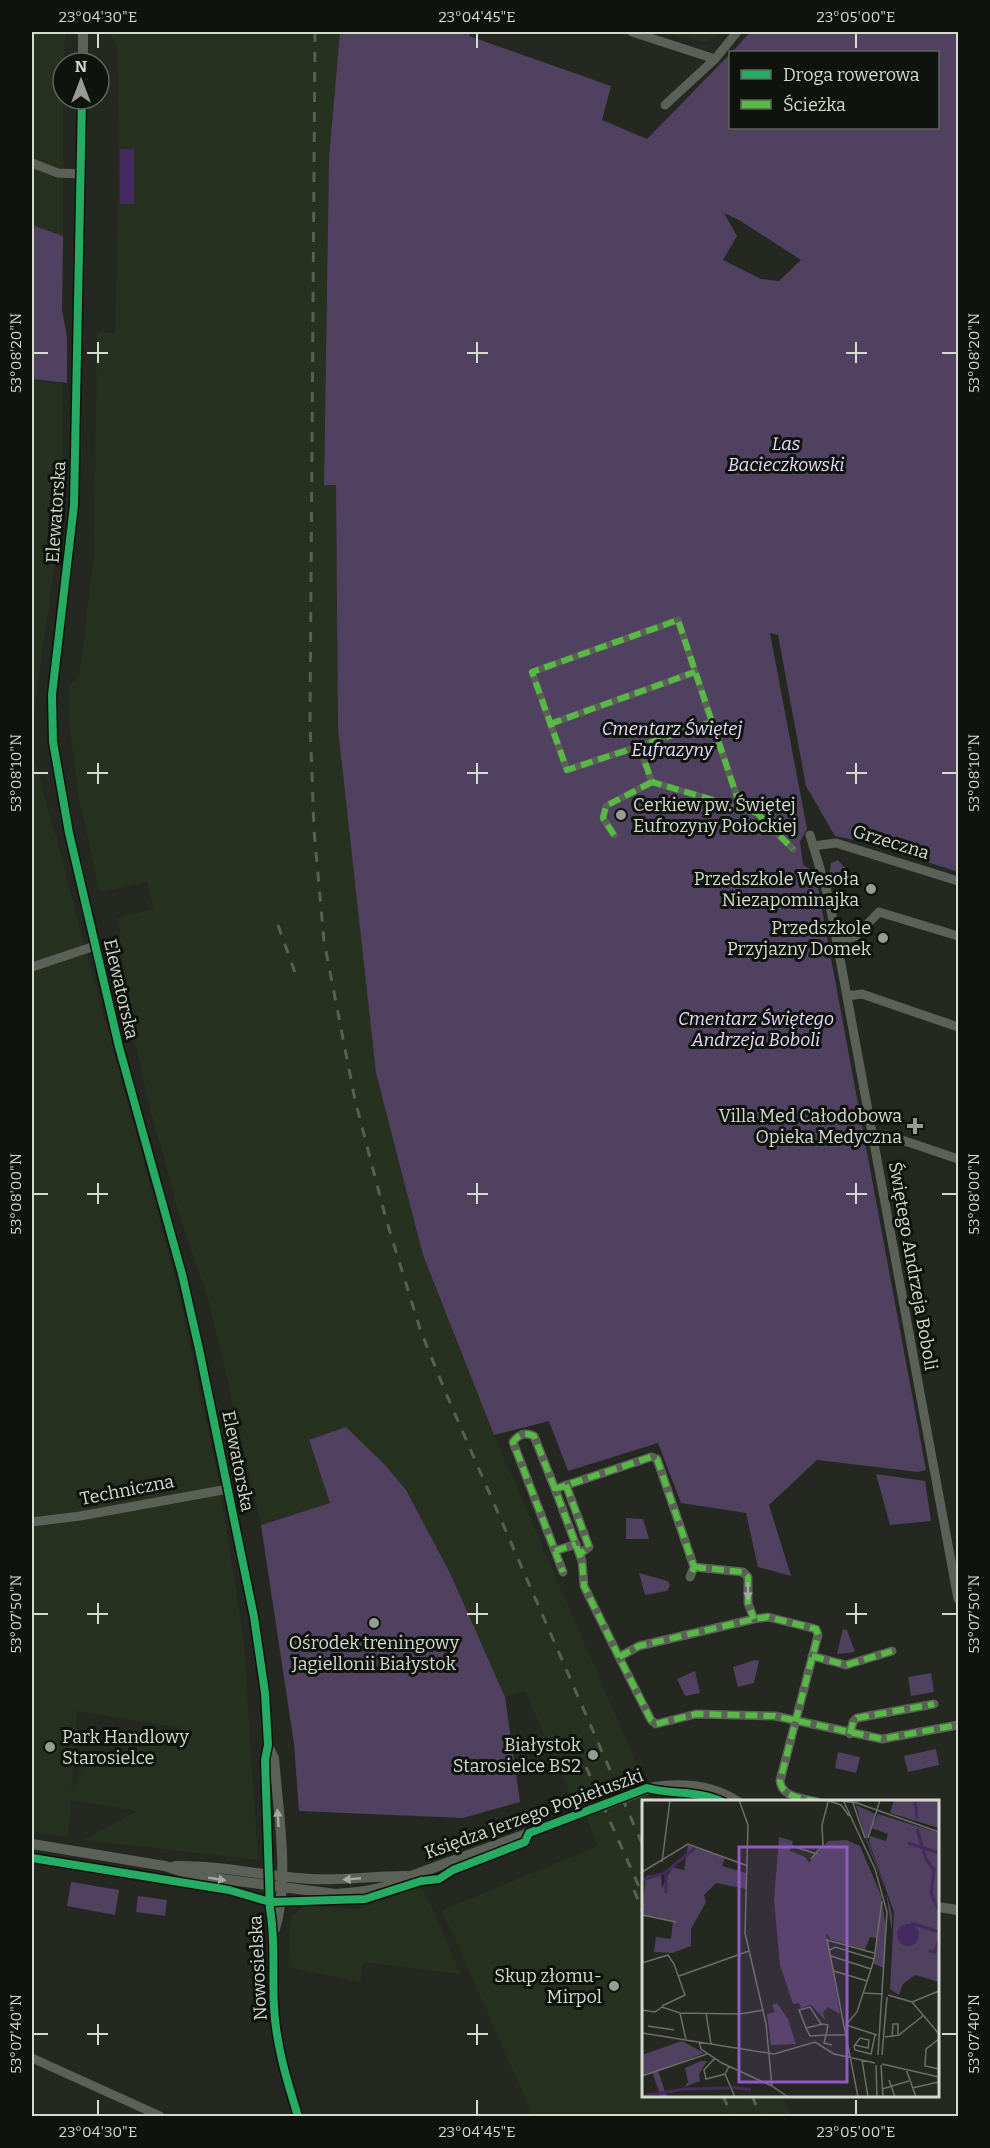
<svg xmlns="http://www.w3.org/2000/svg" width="990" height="2148" viewBox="0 0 990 2148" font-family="Bitter,serif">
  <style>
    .built { fill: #27311f; fill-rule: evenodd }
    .green { fill: #504161; fill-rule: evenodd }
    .water { fill: #452a5f }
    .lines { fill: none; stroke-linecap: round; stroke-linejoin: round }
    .pedestrian { stroke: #5c6158; stroke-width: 7 }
    .minor { stroke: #5c6158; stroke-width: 9 }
    .tertiary { stroke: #5c6158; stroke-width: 10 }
    .rail { stroke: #5a5e57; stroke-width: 3; stroke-dasharray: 10 10; stroke-linecap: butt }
    .quiet { stroke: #58b947; stroke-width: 6; stroke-dasharray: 12 6; stroke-linecap: butt }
    .cycleway-casing { stroke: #0f130d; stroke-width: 11 }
    .cycleway { stroke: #26ab63; stroke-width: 8 }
    .oneway { fill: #a5aaa1 }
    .ticks { fill: none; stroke: #d5dad1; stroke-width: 2 }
    .poi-dot { fill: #979c93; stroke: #0f130d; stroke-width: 2 }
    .labels { text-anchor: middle; stroke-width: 6; stroke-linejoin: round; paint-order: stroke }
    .park-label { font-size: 18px; font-style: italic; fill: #eadaff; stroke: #0f130d }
    .street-label { font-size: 18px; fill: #d5dad1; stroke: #0f130d }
    .poi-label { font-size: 18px; fill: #d5dad1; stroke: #0f130d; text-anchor: end }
    .inset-river { fill: none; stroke: #452a5f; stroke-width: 3 }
    .inset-road { fill: none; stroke: #6b6f67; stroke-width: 1.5 }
    .view { fill: #9258c4; fill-opacity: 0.15; stroke: #9258c4; stroke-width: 3 }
    .inset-edge { fill: none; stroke: #d5dad1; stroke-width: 3 }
    .neatline { fill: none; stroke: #d5dad1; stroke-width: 2 }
    .ticks-label { font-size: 15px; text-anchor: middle; fill: #d5dad1 }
  </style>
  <rect width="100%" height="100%" fill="#242821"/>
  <path class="built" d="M32 32H66L63 63V236L32 225Z
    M108 32H340L329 158 324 484 336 485 338 729 376 1073 426 1263 494 1435 653 1801 644 1802V2096H782L792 2116H533L442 1910 598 1846 587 1819 575 1806 525 1691 505 1697 451 1575 385 1465 346 1428 309 1441 330 1503 261 1525 209 1302 179 1214 149 1104 111 938 121 935 117 918 153 909 147 882 100 892 79 800 68 712 69 685 79 678 94 554 97 332 115 333 119 135 117 43Z
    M660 32H726L705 42Z
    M32 380 63 383 61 521 35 703 32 750 177 1285 219 1481 244 1641 258 1860 83 1840 137 1811 71 1800 68 1837 32 1832ZM77 1711 181 1728 86 1765 71 1794Z
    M418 1887 425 1892 461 1974 363 1962 360 1982 288 1967 291 1916 304 1906 359 1909Z"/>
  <path class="green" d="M340 32H470L469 36 611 86 602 120 647 139 730 54V128H938V52H732L750 32H958V872L869 843 835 836 806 786 778 635 770 633 807 829 800 842 803 865 815 872 926 1470 918 1472 817 1460 769 1505 791 1576 758 1567 746 1513 681 1503 658 1443 568 1471 549 1421 494 1435 423 1255 376 1073 338 729 336 485H324L329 158ZM724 213 739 220 801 260 779 281 761 279 723 260 737 236Z
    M32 225 63 236 62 310 67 337V383L32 379Z
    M838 860 845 868 831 889 829 875 831 863Z
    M346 1427 385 1465 406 1490 451 1575 505 1697 520 1802 463 1818 299 1811 294 1744 261 1525 330 1503 309 1440Z
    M876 1474 925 1481 931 1521 890 1525Z
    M626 1518 643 1519 649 1539H626Z
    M639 1573 668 1581 670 1586 667 1591 645 1595Z
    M843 1629 847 1630 855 1652 837 1654Z
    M755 1660 759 1661 754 1683 738 1687 733 1667Z
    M695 1671 700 1693 685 1696 677 1679Z
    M931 1673 934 1692 911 1696 908 1677Z
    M936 1749 939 1765 908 1772 904 1756Z
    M838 1752 860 1757 856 1773 835 1768Z
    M71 1882 119 1890 115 1915 67 1906Z
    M138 1896 167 1900 165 1916 136 1912Z"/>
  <path class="water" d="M120 149H134V204H120Z"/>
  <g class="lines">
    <path class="pedestrian" d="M712 722 567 770 532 672 678 620 741 809
      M550 724 695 672
      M639 746 652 782 757 813 793 849
      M614 835 603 818 606 806 652 782"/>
    <path class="minor" d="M632 32 715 59
      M665 105 715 59 737 32
      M32 163 58 173 81 174
      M810 835 829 899 958 1599
      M813 846 836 843 958 881
      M837 942 856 936 879 912 958 936
      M32 967 95 946
      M847 996 862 994 958 1027
      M873 1135H887L958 1159
      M566 1485 589 1547 580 1554
      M555 1489 534 1436C525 1432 519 1434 513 1442L555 1551 576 1544
      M32 1522 80 1516 228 1489
      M555 1551 563 1572
      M694 1567 743 1572 748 1577V1603L754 1619
      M812 1656 846 1665 892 1651
      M619 1657 584 1586 582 1561 555 1489 651 1457 657 1459 694 1567 690 1577
      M850 1734 853 1722 857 1718 934 1704
      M818 1802C804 1798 782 1798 780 1781L818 1635 816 1629 768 1617 754 1619 639 1646 619 1657 651 1720 656 1724 696 1714 775 1716 882 1739 958 1725
      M32 2058 160 2116"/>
    <path class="tertiary" d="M83 63V32
      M82 99 74 505 52 695 53 742 69 833 119 1047 182 1274 199 1349 254 1617 265 1693 268 1745 265 1760 270 1909C276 1942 272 1974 274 2007 276 2045 287 2081 298 2116
      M268 1746 274 1758C278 1811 290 1879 275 1929
      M32 1844 165 1866 192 1875 336 1894C361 1892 389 1889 411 1876L654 1787C683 1783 713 1785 738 1802
      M175 1866C222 1865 267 1877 313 1879 346 1881 378 1875 410 1876
      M938 1907 958 1910"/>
    <path class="rail" d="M315 32 310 722 314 830 324 941 355 1100 386 1219 421 1332 448 1398 644 1848
      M278 925 298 981
      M586 1767 644 1898
      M634 1890 644 1915
      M723 2096 732 2116
      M752 2096 761 2116"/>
    <path class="quiet" d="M712 722 567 770 532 672 678 620 741 809
      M550 724 695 672
      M639 746 652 782 757 813 793 849
      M614 835 603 818 606 806 652 782
      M566 1485 589 1547 580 1554
      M555 1489 534 1436C525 1432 519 1434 513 1442L555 1551 576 1544
      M555 1551 563 1572
      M694 1567 743 1572 748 1577V1603L754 1619
      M812 1656 846 1665 892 1651
      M619 1657 584 1586 582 1561 555 1489 651 1457 657 1459 694 1567 690 1577
      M850 1734 853 1722 857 1718 934 1704
      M818 1802C804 1798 782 1798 780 1781L818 1635 816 1629 768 1617 754 1619 639 1646 619 1657 651 1720 656 1724 696 1714 775 1716 882 1739 958 1725"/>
    <defs>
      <path id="cycleway" d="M82 99 74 505 52 695 53 742 69 833 119 1047 182 1274 199 1349 254 1617 265 1693 268 1745 265 1760 270 1909C276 1942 272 1974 274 2007 276 2045 287 2081 298 2116
        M32 1858 229 1890 270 1902 365 1899 421 1881 439 1879 453 1870 525 1842 529 1833 647 1788C672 1795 698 1790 723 1802"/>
    </defs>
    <use href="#cycleway" class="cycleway-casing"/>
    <use href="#cycleway" class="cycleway"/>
  </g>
  <defs><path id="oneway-solid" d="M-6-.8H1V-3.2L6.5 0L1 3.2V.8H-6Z" transform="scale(1.5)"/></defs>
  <g class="oneway">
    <use href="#oneway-solid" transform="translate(748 1591) rotate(89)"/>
    <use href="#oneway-solid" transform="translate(278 1818) rotate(-94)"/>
    <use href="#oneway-solid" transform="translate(217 1879) rotate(9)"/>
    <use href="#oneway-solid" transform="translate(352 1879) rotate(175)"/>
  </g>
  <path class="ticks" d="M98 33V48M477 33V48M856 33V48M98 342V363M477 342V363M856 342V363M33 353H48M87 353H108M467 353H488M846 353H867M942 353H957M98 763V784M477 763V784M856 763V784M33 773H48M87 773H108M467 773H488M846 773H867M942 773H957M98 1183V1204M477 1183V1204M856 1183V1204M33 1194H48M87 1194H108M467 1194H488M846 1194H867M942 1194H957M98 1603V1624M477 1603V1624M856 1603V1624M33 1614H48M87 1614H108M467 1614H488M846 1614H867M942 1614H957M98 2024V2045M477 2024V2045M33 2034H48M87 2034H108M467 2034H488M942 2034H957M98 2100V2115M477 2100V2115M856 2100V2115"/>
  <g class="poi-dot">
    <circle cx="621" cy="815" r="6"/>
    <circle cx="871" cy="889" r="6"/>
    <circle cx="883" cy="938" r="6"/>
    <path d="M912 1117h6v6h6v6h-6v6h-6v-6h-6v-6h6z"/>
    <circle cx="374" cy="1623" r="6"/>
    <circle cx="50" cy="1747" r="6"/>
    <circle cx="593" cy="1755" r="6"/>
    <circle cx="614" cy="1986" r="6"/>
  </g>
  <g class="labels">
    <g class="park-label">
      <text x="786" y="450">Las<tspan x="786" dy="21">Bacieczkowski</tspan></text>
      <text x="672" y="735">Cmentarz Świętej<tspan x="672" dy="21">Eufrazyny</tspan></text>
      <text x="756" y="1025">Cmentarz Świętego<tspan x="756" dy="21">Andrzeja Boboli</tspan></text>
    </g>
    <g class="street-label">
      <text transform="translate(56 512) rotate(-86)" y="6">Elewatorska</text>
      <text transform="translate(891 842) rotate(17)" y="6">Grzeczna</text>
      <text transform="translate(121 989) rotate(77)" y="6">Elewatorska</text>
      <text transform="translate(913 1266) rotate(80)" y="6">Świętego Andrzeja Boboli</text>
      <text transform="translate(238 1461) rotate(79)" y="6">Elewatorska</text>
      <text transform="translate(127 1490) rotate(-11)" y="6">Techniczna</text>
      <text transform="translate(534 1814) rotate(-20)" y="6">Księdza Jerzego Popiełuszki</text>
      <text transform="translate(258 1968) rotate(-93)" y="6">Nowosielska</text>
    </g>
    <g class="poi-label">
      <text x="633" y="811" text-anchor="start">Cerkiew pw. Świętej<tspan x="633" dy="21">Eufrozyny Połockiej</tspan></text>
      <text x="859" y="885">Przedszkole Wesoła<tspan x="859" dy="21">Niezapominajka</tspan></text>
      <text x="871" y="934">Przedszkole<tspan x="871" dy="21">Przyjazny Domek</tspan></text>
      <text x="902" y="1122">Villa Med Całodobowa<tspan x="902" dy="21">Opieka Medyczna</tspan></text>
      <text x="374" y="1649" text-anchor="middle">Ośrodek treningowy<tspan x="374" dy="21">Jagiellonii Białystok</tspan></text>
      <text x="62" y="1743" text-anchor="start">Park Handlowy<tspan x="62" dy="21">Starosielce</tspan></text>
      <text x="581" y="1751">Białystok<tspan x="581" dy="21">Starosielce BS2</tspan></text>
      <text x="602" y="1982">Skup złomu-<tspan x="602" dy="21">Mirpol</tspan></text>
    </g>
  </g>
  <g transform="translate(642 1800)">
    <rect width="297" height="297" fill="#242821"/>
    <path d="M252 0H297V28L248 13ZM214 5 233 14 225 39 241 83 244 92 250 114V133L244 92 224 40ZM236 14 297 33V182L273 175 261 184 257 195 248 189 252 112 227 42 228 36 244 41 246 34 229 28ZM137 37 151 41 148 51 163 57 167 63 186 41 204 40 218 46 239 95 244 127 242 168 232 164 234 138 228 137 223 150 188 139 184 133 198 214 186 207 181 212 183 220 169 205 159 208 157 203 151 204 138 165 132 100ZM46 45 83 58 80 66 104 73V89L74 83 62 95 64 102 49 129V146L30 153 12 152 14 137 29 139 31 121 0 115 4 76 19 74 20 88 30 67 42 70ZM135 203 146 219 154 244 129 245 125 214 133 212 130 205ZM40 241 62 253 16 271 25 297H19L10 272 0 276V255ZM59 261H65L57 274 58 281 42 287 46 282 43 268Z" fill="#504161"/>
    <path d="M255 135a11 11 0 1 1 22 0a11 11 0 1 1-22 0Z" fill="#452a5f"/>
    <path class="inset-river" d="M273 0 275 19M275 29 284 59 292 70 289 94 297 110M266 43 297 53M37 61 53 48M0 80 23 73 37 61M24 93V72M269 123 297 132M287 151 293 152 297 140M90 287 109 290M2 296 42 289 87 288"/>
    <path class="inset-road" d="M97 0 106 25 103 133 124 224 130 286 146 297M184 0 199 5 207 16M192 0 215 3 297 32M201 0 233 69 245 112 236 255M210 0 223 38M226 38 238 0M150 46 175 54M169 59 181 45 180 25 186 2M20 62 28 0M0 72 46 44 106 66M0 115 34 122M185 139 216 297M185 140 232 153M188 150 193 147 232 159M189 156 229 169M0 163 26 155 32 164 43 195 20 206M192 171 225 181M37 176 107 151M222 193 241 194M246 195 270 202 297 234M270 202 297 191M0 210 13 212 20 207 38 213 98 214 122 210M38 213 44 240M64 213 69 244M204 225 215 212 232 160 240 101M204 225 235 235M6 226 32 230M164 228 157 210 168 207 179 224M0 233 132 254 173 242 192 254 233 263M243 237 257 235 282 215M250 237 251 224H256V234M297 239 284 249 283 266 297 269M57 242 59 249 80 263 130 286M190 245 182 243 184 235 168 236 164 228 181 224 186 225 184 235H205M213 245 226 248 227 240 218 238 212 246 213 250 229 254 233 235M240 255 245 197M73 258 62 270 64 279 83 274 87 266M220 260 226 297M240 264 297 277M234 265 235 297M239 265 241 297M264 269 274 297M83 274 93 297M0 276 65 254M247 280 253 297M270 288 297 282M240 289 267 281"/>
    <path class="view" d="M97 47H205V282H97Z"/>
    <rect width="297" height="297" class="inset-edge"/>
  </g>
  <rect width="990" height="2148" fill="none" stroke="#0f130d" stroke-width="66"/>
  <rect x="729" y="51" width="210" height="78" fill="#0f130d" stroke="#5e635b" stroke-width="1.5"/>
  <rect x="741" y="70" width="30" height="9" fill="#26ab63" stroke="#5e635b" stroke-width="1.5"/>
  <text x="783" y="81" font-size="18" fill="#d5dad1">Droga rowerowa</text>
  <rect x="741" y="100" width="30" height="9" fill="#58b947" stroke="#5e635b" stroke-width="1.5"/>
  <text x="783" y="111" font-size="18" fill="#d5dad1">Ścieżka</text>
  <g transform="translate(81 81)"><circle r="28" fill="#0f130d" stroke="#5e635b" stroke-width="1.5"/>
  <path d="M0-4.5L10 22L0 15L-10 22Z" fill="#979c93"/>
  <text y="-9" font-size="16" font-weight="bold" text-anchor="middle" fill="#d5dad1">N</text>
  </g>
  <rect x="33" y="33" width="924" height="2082" class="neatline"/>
  <g class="ticks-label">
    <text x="98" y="22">23°04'30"E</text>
    <text x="477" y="22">23°04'45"E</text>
    <text x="856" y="22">23°05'00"E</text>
    <text transform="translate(16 353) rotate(-90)" y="5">53°08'20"N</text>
    <text transform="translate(974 353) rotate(-90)" y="5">53°08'20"N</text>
    <text transform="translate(16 773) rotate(-90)" y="5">53°08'10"N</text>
    <text transform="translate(974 773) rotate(-90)" y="5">53°08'10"N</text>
    <text transform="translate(16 1194) rotate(-90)" y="5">53°08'00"N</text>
    <text transform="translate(974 1194) rotate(-90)" y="5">53°08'00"N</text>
    <text transform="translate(16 1614) rotate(-90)" y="5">53°07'50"N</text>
    <text transform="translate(974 1614) rotate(-90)" y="5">53°07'50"N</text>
    <text transform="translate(16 2034) rotate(-90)" y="5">53°07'40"N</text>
    <text transform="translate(974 2034) rotate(-90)" y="5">53°07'40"N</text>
    <text x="98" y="2137">23°04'30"E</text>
    <text x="477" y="2137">23°04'45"E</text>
    <text x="856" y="2137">23°05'00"E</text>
  </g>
</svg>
